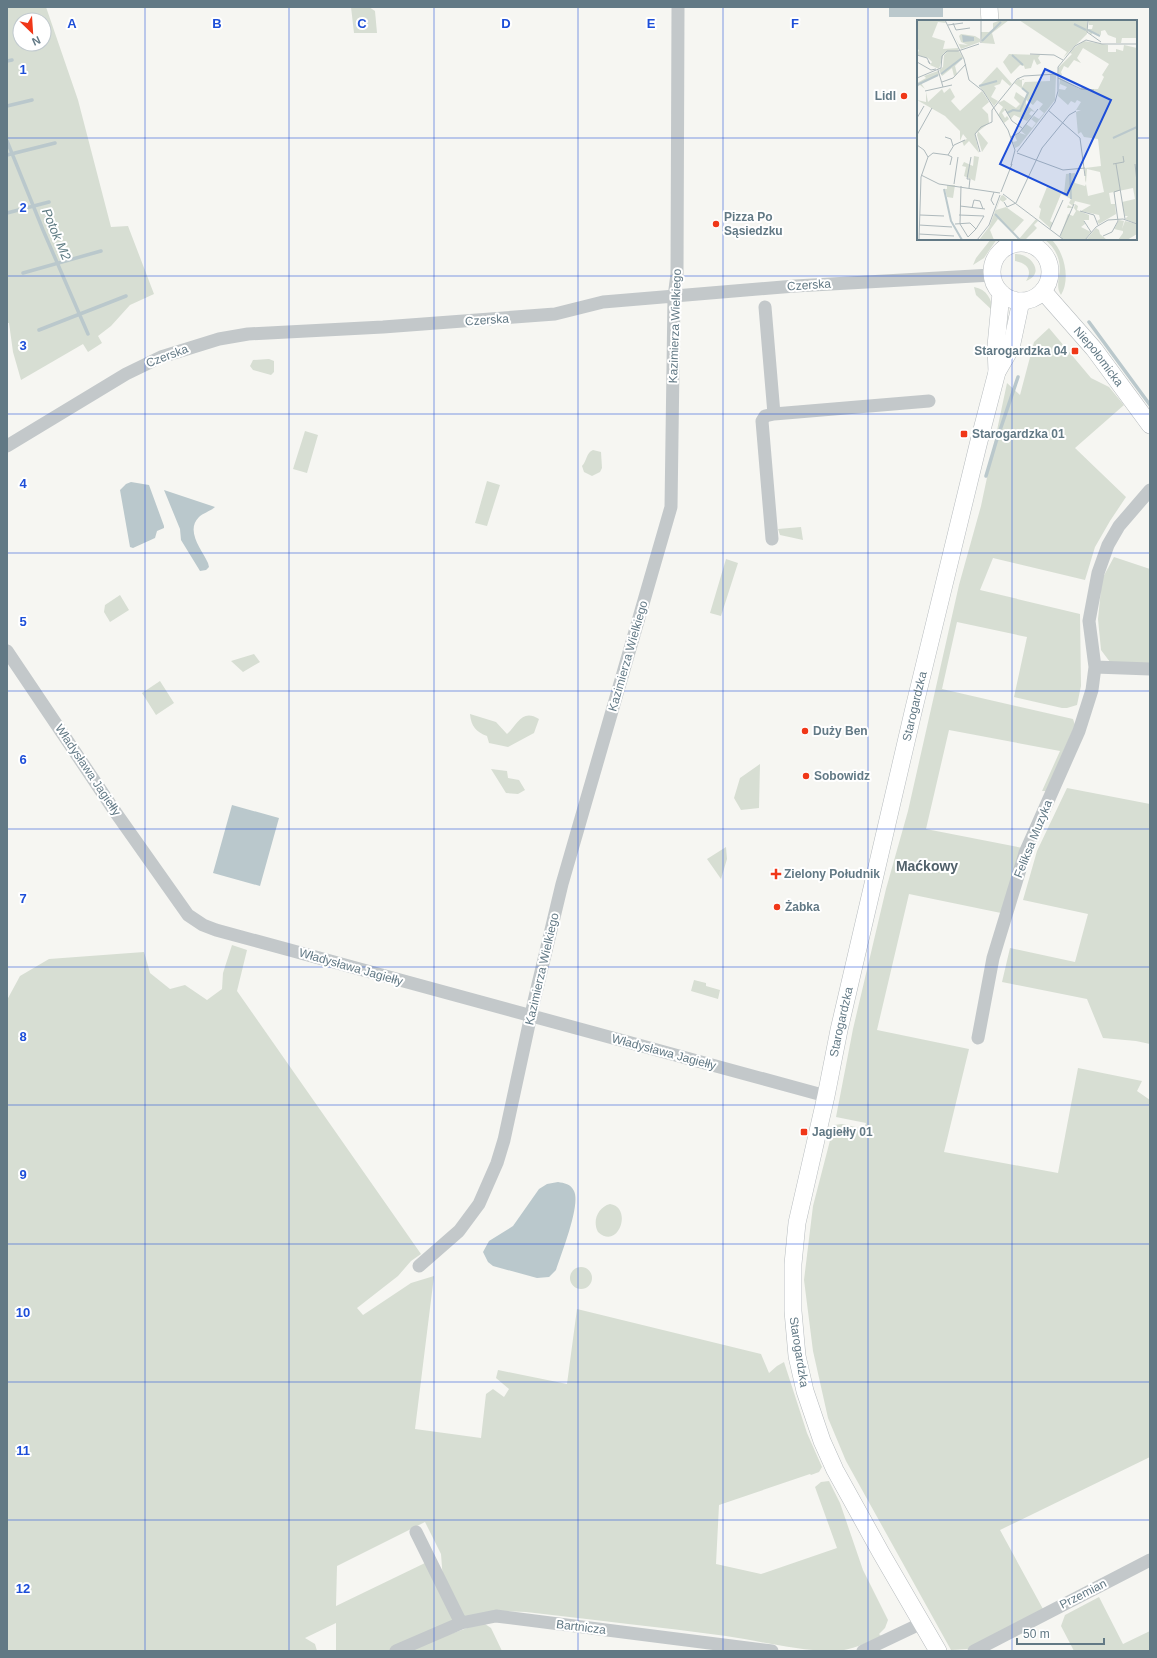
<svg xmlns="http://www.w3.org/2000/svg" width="1157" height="1658" viewBox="0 0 1157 1658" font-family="Arial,sans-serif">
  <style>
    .green { fill: #d7ded3; fill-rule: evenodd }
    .water { fill: #bac8cc }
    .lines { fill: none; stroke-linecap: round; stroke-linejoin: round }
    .stream { stroke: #bac8cc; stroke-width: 3.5 }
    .major-casing { stroke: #b6bbbe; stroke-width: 18 }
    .minor { stroke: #c3c8ca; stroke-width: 13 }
    .major { stroke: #fff; stroke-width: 17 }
    .grid { fill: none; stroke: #1d4ed8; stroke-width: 1; stroke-opacity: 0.55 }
    .poi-dot { fill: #f03718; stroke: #fff; stroke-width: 1.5 }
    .labels { text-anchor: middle; stroke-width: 4; stroke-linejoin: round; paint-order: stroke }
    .poi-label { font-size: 12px; font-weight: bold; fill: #627985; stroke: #fff; text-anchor: start }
    .street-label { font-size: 12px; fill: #627985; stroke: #fff }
    .water-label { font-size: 13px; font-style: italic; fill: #5e7b82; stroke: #fff }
    .quarter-label { font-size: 14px; font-weight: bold; fill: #51616a; stroke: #fff }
    .inset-river { fill: none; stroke: #bac8cc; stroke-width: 2 }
    .inset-road { fill: none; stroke: #aeb9bc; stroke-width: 1 }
    .view { fill: #1d4ed8; fill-opacity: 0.15; stroke: #1d4ed8; stroke-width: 2 }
    .inset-edge { fill: none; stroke: #627985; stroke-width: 2 }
    .grid-label { font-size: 13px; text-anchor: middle; font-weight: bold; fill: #1d4ed8; stroke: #fff; stroke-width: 4; stroke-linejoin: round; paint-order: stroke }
  </style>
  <rect width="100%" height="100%" fill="#f6f6f2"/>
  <path class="green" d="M7 7H46L78 100 111 227 128 226 154 294 130 305 111 326 98 336 102 343 88 352 83 344 21 380 13 352 9 323H7ZM20 20H44V44H20Z
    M351 7H369L375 11 377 33H354Z
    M991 239H997L984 258 973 265 976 258Z
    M1044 239H1051C1064 251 1071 279 1061 295 1057 289 1058 284 1059 276 1062 261 1056 248 1044 239Z
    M1015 254C1031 253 1046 274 1026 281 1033 270 1027 263 1015 261Z
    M974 287C987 289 992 300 993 311L976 295Z
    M1049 328 1091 378 1109 387 1124 405 1075 448 1126 497 1110 521 1095 547 1085 580 993 558 980 590 1080 614 1081 686 1077 705 1067 708H1062L1014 697 1027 637 957 622 942 689 1073 719 1075 725 1046 791H1042L1060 751 949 730 926 829 1023 848 1001 913 909 894 877 1030 969 1049 944 1152 1058 1173 1078 1068 1142 1081 1137 1091 1150 1100V1457L1000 1530 1043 1609 969 1649 951 1650 846 1461 828 1418 813 1351 804 1280 813 1206 834 1125 842 1124 864 1129 866 1123 836 1117 853 1029 886 889 908 811 959 585 981 506 1007 383 1020 395 1034 342Z
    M269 359 274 361V372L271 375 253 370 250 366 253 360Z
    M305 431 318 435 307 473 293 469Z
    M593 450 601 452 602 468 600 472 592 476 584 472 582 466C587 461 586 453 593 450Z
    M487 481 500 485 487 526 475 523Z
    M801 527 803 540 780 535 778 529Z
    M1114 557 1150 569V664L1110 662 1101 650 1098 619 1102 579Z
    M726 559 738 563 721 616 710 613Z
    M120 595 129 610 110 622 104 612 105 605Z
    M254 654 260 662 243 672 231 661Z
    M160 681 174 703 156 715 142 693Z
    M470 714 496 722 507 734C517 725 522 708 539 719L534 733 508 747 489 743 487 736C476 732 471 726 470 714Z
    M760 764 759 808 741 810 734 798 740 778Z
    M491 769 507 771 508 778 519 780 525 790 518 794 506 793Z
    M1067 788 1150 804V1044L1136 1041 1103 1038 1087 999 1002 982 1010 948 1075 962 1088 914 1023 900 1037 851Z
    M726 847 727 859 721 879 707 859Z
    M232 945 247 950 237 991 421 1254 411 1261 398 1276 357 1308 363 1315 411 1283 434 1276 415 1429 481 1438 486 1394 493 1389 504 1397 509 1389 496 1378 498 1370 567 1384 577 1309 761 1354 769 1373 777 1366 784 1362 807 1433 822 1467 819 1472 811 1475 810 1474 719 1505 716 1564 761 1574 837 1548 815 1487 821 1482 829 1481 840 1503 863 1570 888 1620 885 1628 879 1634 881 1636C869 1642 856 1648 844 1650 808 1654 762 1641 726 1636 659 1627 593 1620 526 1612L500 1611 463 1617 443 1580 441 1554 425 1522 337 1566 336 1606 425 1563 454 1621 391 1651H336V1623L305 1638 315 1644 317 1651H7V1000L20 976 49 959 144 952 150 973 170 989 185 985 207 1000 222 989 223 973Z
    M694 980 706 983V986L720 990 718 999 691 991Z
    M610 1204C633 1207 619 1251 598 1232 592 1221 598 1207 610 1204Z
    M570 1278a11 11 0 1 1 22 0a11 11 0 1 1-22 0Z
    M1099 1597 1123 1644 1150 1631V1651H1074L1061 1626 1065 1615Z
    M485 1624 491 1628 502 1651H403L470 1627Z"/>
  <path class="water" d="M889 7H943V17H889Z
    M131 482 149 485 164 526V528L157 531 155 538 133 548 130 547 120 490 126 484Z
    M164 490 215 507C211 511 203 513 199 517 185 531 202 550 208 563L209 567 206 570 200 571 181 540 180 529Z
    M232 805 279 818 260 886 213 873Z
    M558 1182C564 1183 571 1184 574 1191 581 1205 561 1254 556 1270L549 1277 537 1278 493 1266 488 1262 483 1252 489 1241 513 1226 539 1189 547 1184Z"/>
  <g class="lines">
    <path class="stream" d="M7 61 12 60
      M7 106 32 100
      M7 141 43 230 88 334
      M7 155 55 143
      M7 213 49 202
      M23 273 101 251
      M1089 322 1150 405
      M39 330 126 296
      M986 476 996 442 1018 377"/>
    <defs>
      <g id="major">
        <path d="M989 7 990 21"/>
        <circle cx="1021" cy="272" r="29"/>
        <path id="s1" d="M1043 291 1094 349 1150 425"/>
        <path d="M997 372 996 346 1001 293"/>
        <path id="s2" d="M938 1651 881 1553 835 1470 822 1441 805 1391 797 1356 793 1311V1264L797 1223 826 1096 839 1030 914 708 978 445 997 372 1011 348 1021 301"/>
      </g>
    </defs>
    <use href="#major" class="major-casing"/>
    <path class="minor" d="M765 307 774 414
      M7 446 126 374 161 357 219 339 248 334 383 327 555 314 603 302 795 286 992 275
      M772 539 762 421 765 416 774 414 929 401
      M7 651 116 813 188 915 203 925 216 930 826 1096
      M1095 667 1150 669
      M978 1038 993 958 1025 853 1079 731 1092 690 1095 667 1089 621 1098 573 1108 545 1119 526 1150 490
      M419 1266 459 1231 479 1204 497 1163 504 1140 534 1001 562 884 671 507 674 297 677 274 678 7
      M416 1532 461 1623
      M396 1651 461 1623 496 1616 772 1651
      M863 1651 922 1623
      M974 1651 1150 1560"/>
    <use href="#major" class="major"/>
  </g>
  <path class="grid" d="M145 7V1651M289 7V1651M434 7V1651M578 7V1651M723 7V1651M868 7V1651M1012 7V21M7 138H918M1136 138H1150M1012 239V1651M7 276H1150M7 414H1150M7 553H1150M7 691H1150M7 829H1150M7 967H1150M7 1105H1150M7 1244H1150M7 1382H1150M7 1520H1150"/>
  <g class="poi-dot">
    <circle cx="904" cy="96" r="4"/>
    <circle cx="716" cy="224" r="4"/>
    <rect x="1071" y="347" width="8" height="8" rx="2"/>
    <rect x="960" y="430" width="8" height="8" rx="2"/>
    <circle cx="805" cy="731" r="4"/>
    <circle cx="806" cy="776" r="4"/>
    <path d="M774 868h4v4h4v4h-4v4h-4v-4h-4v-4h4z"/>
    <circle cx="777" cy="907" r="4"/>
    <rect x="800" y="1128" width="8" height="8" rx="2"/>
  </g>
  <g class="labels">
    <g class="poi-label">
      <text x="896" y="100" text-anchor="end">Lidl</text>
      <text x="724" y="221">Pizza Po<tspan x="724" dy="14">Sąsiedzku</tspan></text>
      <text x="1067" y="355" text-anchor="end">Starogardzka 04</text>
      <text x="972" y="438">Starogardzka 01</text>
      <text x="813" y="735">Duży Ben</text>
      <text x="814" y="780">Sobowidz</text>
      <text x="784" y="878">Zielony Południk</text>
      <text x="785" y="911">Żabka</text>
      <text x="812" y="1136">Jagiełły 01</text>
    </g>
    <g class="street-label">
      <text transform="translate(809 285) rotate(-4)" y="4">Czerska</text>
      <text transform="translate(487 320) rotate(-4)" y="4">Czerska</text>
      <text transform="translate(675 326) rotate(-88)" y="4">Kazimierza Wielkiego</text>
      <text transform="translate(167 356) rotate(-21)" y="4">Czerska</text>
      <text dy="4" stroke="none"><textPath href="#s1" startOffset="86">Niepołomicka</textPath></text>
      <text transform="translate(628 656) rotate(-74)" y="4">Kazimierza Wielkiego</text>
      <text dy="4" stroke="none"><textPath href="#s2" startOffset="992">Starogardzka</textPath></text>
      <text transform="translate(88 770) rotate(56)" y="4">Władysława Jagiełły</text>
      <text transform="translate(1033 839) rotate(-68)" y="4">Feliksa Muzyka</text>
      <text transform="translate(351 967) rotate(16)" y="4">Władysława Jagiełły</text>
      <text transform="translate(542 969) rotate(-77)" y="4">Kazimierza Wielkiego</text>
      <text dy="4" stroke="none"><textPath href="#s2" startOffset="668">Starogardzka</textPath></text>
      <text transform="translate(664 1052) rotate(15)" y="4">Władysława Jagiełły</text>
      <text transform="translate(799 1352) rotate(81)" y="4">Starogardzka</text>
      <text transform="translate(1083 1594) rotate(-27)" y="4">Przemian</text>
      <text transform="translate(581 1627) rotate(7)" y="4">Bartnicza</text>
    </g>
    <g class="water-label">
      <text transform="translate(57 234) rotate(67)" y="5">Potok M2</text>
    </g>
    <g class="quarter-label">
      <text x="927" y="871">Maćkowy</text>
    </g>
  </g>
  <g transform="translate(917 20)">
    <rect width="220" height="220" fill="#f6f6f2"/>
    <path d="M1 0H27L29 3 21 2 15 17 28 21 26 29 42 28 41 31 27 33 22 49 13 45 15 42 11 38 0 35 2 30 0 29ZM84 0H92L75 13 78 24 65 23 64 12H72L76 9V3ZM95 0H170V14L146 38 150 32 102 0 93 1ZM171 0 220 1V18H205L204 23H199V18L191 15 188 10 184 11V15L176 12 174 15 170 9H175L176 5H172ZM44 14 58 16 63 19V22L44 29 38 17 42 24 51 25 44 22 42 16ZM167 21 191 25V32H199V29L206 31 207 25 220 28V204L208 199 211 196H208L205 182 218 179 216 168 192 173 194 184H198L199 194 182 204 180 201 183 199 182 195 164 191 174 185 158 181 156 186 152 183 154 179 144 174 133 201 136 203 133 208 122 198 124 189 122 187 130 167 147 174 149 154 158 153V163L168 166 169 164 171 176 187 172 183 152 170 149 169 163 168 160V148L184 146 181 119 167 117 164 112 161 114 159 92 164 90H159L164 82 160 80 158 83 154 81 151 85 141 76 142 69 148 70 150 67 143 64 142 68 143 58 162 69 165 67 162 65 169 69H181L187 57 185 55 192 44 166 28 160 38 164 43 157 40 151 48 147 46 144 52 145 55 142 56 141 48 155 34 153 33 157 28ZM42 31 46 38 38 46 40 54 37 56 35 48 25 56 22 50 26 47 27 35 30 32ZM92 34 123 35 121 38 124 43 120 45 117 39 114 48 108 49 107 46 103 45 94 54 86 42ZM80 47 95 64 93 66 85 59 83 64 77 66 79 68 74 77 81 81 77 86 62 66ZM21 51 22 55 4 63 8 69 3 65 0 67V63L9 58 7 56ZM133 55H139L138 80 102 126 98 128 96 122 100 121 98 116 103 113 109 115 104 111 109 104 115 108 119 103 114 99 117 96 122 99 127 93 122 89 126 84 120 80 116 85 109 80V84L118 92 114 91 112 94 115 96 110 101 97 95 94 99 87 88 88 90 85 93 88 98 90 96 92 99 87 103 81 95 86 87 81 83 87 80 99 88 103 84 97 78 99 72 109 79 110 76V72L97 63 102 58 103 60 107 59V60H105V67L108 62 133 61ZM33 68 38 77 34 81 43 91 65 71 72 82 65 88 71 94 72 103 58 114 62 133 52 121 47 126 45 121 50 119 46 114 43 121V111L28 96 0 80 9 82V72L11 82 25 69 27 73ZM61 111 71 123 65 132 60 115ZM57 136 62 137 58 161 47 156 49 147 45 146 47 142 56 146ZM30 165H38L36 178 30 177 28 169H30ZM86 175 90 179 86 182 83 180 79 190 89 187 107 200 96 212 102 219 119 199 121 201 117 205 120 208 108 220H103L81 199 73 210 77 220H62L72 207 84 176ZM158 184 161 186 160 190 172 195V200H167L168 204 164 207 174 212 168 220H147L143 217 151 194 156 196 159 191 157 188H150L151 185 157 188ZM202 200 207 201 205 209 208 201 220 204V214L210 220H201L206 213V211L197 209ZM179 208 182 210 183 214 190 220H169Z" fill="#d7ded3"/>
    <path d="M45 15 57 17V21L46 22Z" fill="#bac8cc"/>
    <path class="inset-river" d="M157 4 169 10M171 10 183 16M65 21 84 2M95 35 106 45M24 54 45 38M0 65 21 55M62 66 80 61M90 93 96 90 103 91 111 73 105 68M196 118 220 107M153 153 154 179M27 169 34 201 45 220M78 194 103 220"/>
    <path class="inset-road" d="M28 0 47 39 52 60 66 71 91 110 98 130 94 145M171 0 170 12 184 22M36 3 39 10 53 8M31 5 46 3M64 23V0M113 34 137 35 146 40M0 35 10 38 13 44 11 41M0 42 14 50 19 49M21 50 26 67M0 58 24 48 25 36 30 31H41L62 24M141 58 164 69 177 70M25 62 36 58 49 44M8 71 35 65M88 89 95 101 105 108M131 90 163 118 168 156M0 98 7 86M0 115 15 88M28 117 34 119 36 126M94 117 102 113 121 89M0 125 7 130 11 137M63 132 58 114 64 107 75 102V90L100 59 107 56 140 54M100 132 138 82 141 71V47L158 26 169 20 185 24H220M100 133 146 150 168 148M31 135 35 137 33 145M11 137 16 133 31 135 37 125 48 120M196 144 207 142 206 136M199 144 208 199M218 144 220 162M4 155 22 164 83 173M37 164 41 137M44 166 43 204 51 217 59 209M52 168 53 159H50L54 137M84 172 95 144M86 174 147 220M87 182 90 187 99 183M99 183 125 128 152 95 159 91M77 185 74 180 77 172M43 186 68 189M55 188 57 180 63 181 66 189M163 191 177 195 181 205M3 195 27 196M167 201 174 212M38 204 53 203 59 209 67 196 42 195M2 205 35 207M133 209 146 180M2 214 37 216M143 216 157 184M186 216 195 212 201 201 197 172 203 170M2 220 4 157 11 137M60 220 72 205 83 175M168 220 179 207 191 200 206 199 220 204"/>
    <path class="view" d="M128 49 194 80 150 175 83 144Z"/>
    <rect width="220" height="220" class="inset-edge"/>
  </g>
  <g class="grid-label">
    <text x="72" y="28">A</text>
    <text x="217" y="28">B</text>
    <text x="362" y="28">C</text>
    <text x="506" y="28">D</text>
    <text x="651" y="28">E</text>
    <text x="795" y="28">F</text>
    <text x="23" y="74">1</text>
    <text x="23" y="212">2</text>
    <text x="23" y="350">3</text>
    <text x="23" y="488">4</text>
    <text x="23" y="626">5</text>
    <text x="23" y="764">6</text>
    <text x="23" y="903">7</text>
    <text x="23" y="1041">8</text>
    <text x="23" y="1179">9</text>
    <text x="23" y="1317">10</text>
    <text x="23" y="1455">11</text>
    <text x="23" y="1593">12</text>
  </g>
  <rect width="1157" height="1658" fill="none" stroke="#627985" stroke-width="16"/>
  <g transform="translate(32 32) rotate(155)"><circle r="19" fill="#ffffff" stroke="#c0c9ce"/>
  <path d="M0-3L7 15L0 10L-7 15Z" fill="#f03718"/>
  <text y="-6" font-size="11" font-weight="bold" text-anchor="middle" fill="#627985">N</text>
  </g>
  <path d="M1017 1638v6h87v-6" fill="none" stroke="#627985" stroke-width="2"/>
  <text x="1023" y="1638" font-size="12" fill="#627985" stroke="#ffffff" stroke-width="3" paint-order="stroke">50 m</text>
</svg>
